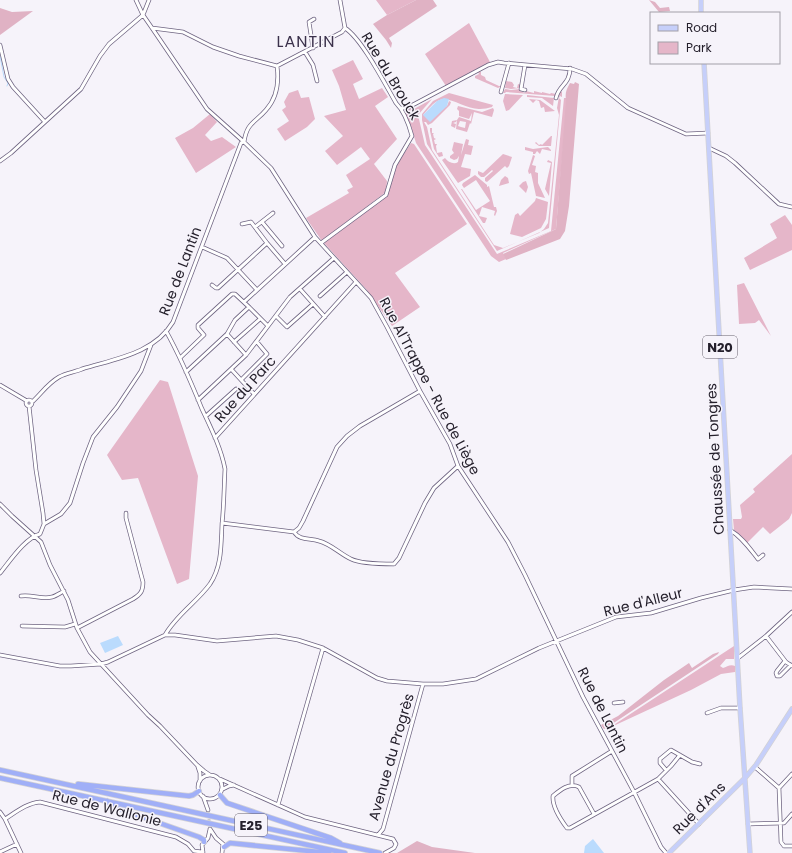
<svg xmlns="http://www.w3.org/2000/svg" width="792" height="853" viewBox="0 0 792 853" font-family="Poppins,sans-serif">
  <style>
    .green { fill: #e5b6c9 }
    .forest { fill: #e0b2c4 }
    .water { fill: #badbfd }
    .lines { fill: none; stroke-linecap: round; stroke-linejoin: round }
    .stream { stroke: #badbfd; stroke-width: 1 }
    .minor-tunnel { stroke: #ccc9d1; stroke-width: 3; stroke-dasharray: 3 1.5; stroke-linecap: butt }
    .minor-casing { stroke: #6e6481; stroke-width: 4.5 }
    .major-casing { stroke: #d3d2d5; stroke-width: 5.5 }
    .highway-casing { stroke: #d3d2d5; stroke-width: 6 }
    .minor { stroke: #fff; stroke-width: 3 }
    .major { stroke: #c6cffa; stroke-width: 4 }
    .highway { stroke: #a0aff7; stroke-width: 4.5 }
    .labels { text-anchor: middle; stroke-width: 3; stroke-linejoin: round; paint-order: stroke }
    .shield { fill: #f6f3fa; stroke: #645f6a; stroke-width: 1 }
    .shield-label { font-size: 13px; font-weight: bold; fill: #25202c }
    .street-label { font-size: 14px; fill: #25202c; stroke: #f6f3fa }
    .quarter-label { font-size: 16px; letter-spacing: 1px; fill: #3b314b; stroke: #f6f3fa }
  </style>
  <rect width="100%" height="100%" fill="#f6f3fa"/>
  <path class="green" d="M376 0H416L387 15Z
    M469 23 490 62 446 86 425 54Z
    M353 60 363 79 353 84 359 99 382 88 388 97 375 106 397 139 374 164 387 181 386 192 322 241 306 218 349 193 347 190 353 187 346 175 370 159 361 147 337 165 325 151 343 136 324 116 346 110 339 86 332 70Z
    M479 71 481 72V75L485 77 486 80 499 86H502L498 88 475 78V76L479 74 478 72Z
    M506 81 512 82 514 85 513 87 517 88 518 84 521 85 520 88 511 89 505 88Z
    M505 89 511 90 520 89V91L525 93 526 91 534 93V91L542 93V92L550 94 551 93 556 94 555 98V96L506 92 505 93H503Z
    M298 90 301 98 309 97 315 119 307 127 285 141 277 129 289 121 282 110 286 107 284 102 289 93Z
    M560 91 562 92V97L560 96 559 98 561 100 549 228 497 251 427 144 422 120V114L433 101 449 93 493 105 492 107C488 108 484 109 480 109 468 110 449 96 440 100 433 102 428 110 423 115L447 106 449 101 451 102 450 105 432 123 428 125 426 122H424L427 127 432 150 494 245 503 248 539 233 544 229 548 223 559 115 557 108Z
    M505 94 523 95 509 110 506 111 503 101Z
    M527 95 554 98 553 106 542 98 527 97Z
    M564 98H566L567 101 556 229 503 253 506 259 499 262 491 256 416 143 411 127 404 112 412 107 414 109 432 99 418 115 425 145 497 254 551 231Z
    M529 99 540 100 555 111 545 112 544 107 541 108 539 101 536 100 533 103Z
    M458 106 482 112 493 108 494 110 492 117 474 112 471 124 470 123 467 132 460 130 461 127 465 128 466 122 460 121 458 126 461 127 460 130 456 129 457 120 456 122 453 123 456 124 455 128 451 126 452 121 457 120 459 117 471 121 472 113 469 119 459 116V111L463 110 459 111 457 109Z
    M210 114 217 122 205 135 211 141 222 137 236 147 196 173 175 138 193 128Z
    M430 128H432V133H434L433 134 434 138 436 139 434 140 435 144H437L436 146 437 153 442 152 443 156 439 157 434 149 430 131Z
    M551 136H552L551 146H539L535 143 536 142 539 145 541 144 542 145Z
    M466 139 469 140 468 145 473 146 471 155 465 154 461 167 471 169 470 176 458 183 442 160 445 158C448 162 454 165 458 162L459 156 457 159 454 160 450 158V156L454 153 452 150 454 142 463 144 461 155Z
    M411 143 414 144 467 224 395 273 420 307 392 326 366 289 324 243 387 195 397 164Z
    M525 147 533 149 548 147 551 150V151L542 149 540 154 537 151 535 154H533V152L525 150Z
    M503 154 512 157 509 166 507 168 505 166 487 182 485 181V178L493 171 492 170 484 177H481L478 174V171L483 173Z
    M533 155 535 156 532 165 536 166 535 172 538 173V183L545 198 536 196 531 173 529 174 528 171Z
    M548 160 552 162 549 196 545 189 551 163 547 162Z
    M475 175 487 185V187L489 186 494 207H496L497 211 495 216 494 215 495 211 482 207 479 216 487 218 485 223H483L461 189H462L476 210 490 201 476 180 464 188 462 185 463 183Z
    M505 176 508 178 509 183 499 186 501 180Z
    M526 181 528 187 526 193 519 186 523 182Z
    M536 198 548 202 546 219 541 228 522 237 510 234 515 215 518 213 520 216 535 201Z
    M785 215 792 225V250L750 270 744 258 777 238 770 224Z
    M744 283 771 336 759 320 755 323 739 324 737 285Z
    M160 380 168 382 198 476 189 579 177 584 138 478 122 480 107 455Z
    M792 454V513L789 519 770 534 763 527 747 543 734 530 733 519H741L742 517 740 505 755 492 753 489Z
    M734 646V659H726L720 666 723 668C727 667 730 664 735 666V672L721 674 691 690 609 728Z"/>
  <path class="forest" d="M416 0H433L437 6 389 38 392 43 391 48 386 40 373 24 387 15Z
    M649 0 655 2 660 8 669 7 670 11 659 12Z
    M0 8 12 12 33 11 0 35Z
    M575 82 579 84 569 206 565 231 560 239 506 260 503 254 556 229 566 101C565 93 566 90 570 83L574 84Z
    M719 652 718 654 606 728 604 729 601 725 618 716 664 680 689 663 692 668 713 654Z
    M417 841 432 847 475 853H397Z"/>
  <path class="water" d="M444 98 449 99 447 106 430 122 423 115 437 101Z
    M118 636 123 645 105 653 100 643Z
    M593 839 604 853H584L585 846Z"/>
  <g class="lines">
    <path class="stream" d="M0 56 4 77 8 83 7 86"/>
    <path class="minor-tunnel" d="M208 810 210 829"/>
    <defs>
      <path id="minor" d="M136 0 143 15 152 28 183 32 213 47 239 56 277 66
        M340 0 345 28
        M152 28 207 109 244 142 271 168 315 237 371 298 387 327 420 391 450 444 458 466 508 542 525 575 583 697 634 792 661 847 666 853
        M0 45 8 79 13 87 45 122
        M313 48 309 22 314 19
        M305 52 313 65 317 81
        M525 65 521 89 525 90
        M277 66 342 32 345 28
        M501 92 509 63
        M556 98C559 84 570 85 570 68
        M401 108H407L488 65 498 62 504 63 572 69 586 74 628 108 686 134 708 133
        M244 142C247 122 255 123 266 110 277 98 279 81 277 66
        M709 148 726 156 735 163 779 204 792 207
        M0 161 11 153 81 89 100 56 109 44 143 15 149 0
        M262 222 282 246
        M242 224 251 222 267 243 285 264
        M255 227 273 213
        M321 243 386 195 395 165 412 136C409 125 404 111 396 103 385 84 362 39 345 28
        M202 247 227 258 257 290
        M212 285 216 288H218L267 243
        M300 289 325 317
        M320 296 347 272
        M244 302 315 237
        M249 307 268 326
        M276 316 287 327 313 304
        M227 334 246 355
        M234 342 260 319
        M180 358 204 335 198 328V325L232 294H235L249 307 235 320 227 334 186 372
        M231 369 254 394
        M241 380 267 354 257 342
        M0 385 27 401
        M198 400 246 355 290 297 334 258
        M26 403a3 3 0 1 1 6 0a3 3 0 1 1-6 0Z
        M32 402C41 394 47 384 59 377 66 373 75 372 82 369 114 359 154 354 173 322L241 143 244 142
        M206 416 236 389
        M215 438 356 282
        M0 504 12 516 41 542 50 565 68 600 77 628 90 652 148 715 160 726 197 765 204 771 210 775
        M222 523 294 532 299 528 303 521 337 447 347 436 360 426 420 391
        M44 524 61 514 70 503 83 463 93 437 117 407 141 371 151 345
        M730 530C742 537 750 549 758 559L763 555
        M294 532C300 541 310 538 319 541 331 544 340 554 351 559 361 564 383 564 394 564L399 558 425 503 434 488 458 466
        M0 573C10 561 25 538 40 534L44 524 43 513 36 470 29 406
        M21 596C31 594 42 600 52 597 56 596 60 593 64 591
        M22 626 65 627 75 624
        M77 628 133 599C141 594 143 591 143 582L126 518V513
        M165 635C176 615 197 602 210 584 222 566 221 545 222 524 224 506 224 487 225 469 221 448 211 428 202 409 191 382 180 356 166 331
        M766 636 786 662 792 666
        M0 655 60 666H71L101 664 108 662 165 635H175L217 641 276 636 298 640 323 648 377 678 387 681 423 684H443L476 679 539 648 616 617 651 613 701 598 734 590 754 587 792 589
        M738 658 766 636 792 612
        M785 661 777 671 776 673 777 676H780L791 665
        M614 703 623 702
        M707 713 721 708H740
        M198 767 200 773V781
        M755 767 779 788
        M666 770 660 763V759L671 750 692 762 700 764
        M792 774 779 788 781 842 784 846H792
        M198 787a12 12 0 1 1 24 0a12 12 0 1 1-24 0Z
        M220 779 305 817 393 839 396 844 394 848 385 853
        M658 779 699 824
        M572 785V776L612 751
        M223 789 229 786 234 785
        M203 796 208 810
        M278 805 323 648
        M0 812 5 819 21 853
        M594 814 579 787C570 782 560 790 553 796 552 806 561 820 567 828H570L658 779 671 766 680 755
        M5 819C16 812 27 803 40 802L176 837 188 844 194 851 202 852
        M748 824 784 823 792 814
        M210 829 216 838 223 844 222 853
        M378 835 383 829 423 684
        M0 852 17 844
        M203 852 202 845 208 838 210 829"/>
      <path id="major" d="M701 0V13
        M704 63 740 708 750 853
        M669 853 745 778 756 765 792 709"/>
      <path id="highway" d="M0 770 380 853
        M0 778 345 853
        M78 784 189 796 193 795 199 791
        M220 795 227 803 331 838 340 843
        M107 801 111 806 199 837 204 840V842
        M224 847 230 843 329 853"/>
    </defs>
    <use href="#minor" class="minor-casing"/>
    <use href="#major" class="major-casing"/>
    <use href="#highway" class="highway-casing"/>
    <use href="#minor" class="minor"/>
    <use href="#major" class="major"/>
    <use href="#highway" class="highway"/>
  </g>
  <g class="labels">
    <g class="shield">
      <rect x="703" y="336" width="34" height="22" rx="3"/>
      <rect x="235" y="814" width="32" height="22" rx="3"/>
    </g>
    <g class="shield-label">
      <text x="720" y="352">N20</text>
      <text x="251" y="830">E25</text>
    </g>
    <g class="street-label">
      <text transform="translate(391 76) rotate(59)" y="5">Rue du Brouck</text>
      <text transform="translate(180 271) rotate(-69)" y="5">Rue de Lantin</text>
      <text transform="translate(430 386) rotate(62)" y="5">Rue Al'Trappe - Rue de Liège</text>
      <text transform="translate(245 389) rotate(-48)" y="5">Rue du Parc</text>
      <text transform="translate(715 459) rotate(-93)" y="5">Chaussée de Tongres</text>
      <text transform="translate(643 602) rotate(-14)" y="5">Rue d'Alleur</text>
      <text transform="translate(603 710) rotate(63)" y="5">Rue de Lantin</text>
      <text transform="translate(391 757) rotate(-74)" y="5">Avenue du Progrès</text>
      <text transform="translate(107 808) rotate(14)" y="5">Rue de Wallonie</text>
      <text transform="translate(699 808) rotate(-45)" y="5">Rue d'Ans</text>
    </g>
    <g class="quarter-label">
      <text x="306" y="47">LANTIN</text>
    </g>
  </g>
  <rect x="650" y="12" width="130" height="52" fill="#f6f3fa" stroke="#a29fa8"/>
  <rect x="658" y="25" width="20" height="6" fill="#c6cffa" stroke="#a29fa8"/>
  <text x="686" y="32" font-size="12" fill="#25202c">Road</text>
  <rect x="658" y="42" width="20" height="12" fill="#e5b6c9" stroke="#a29fa8"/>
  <text x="686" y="52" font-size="12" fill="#25202c">Park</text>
</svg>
